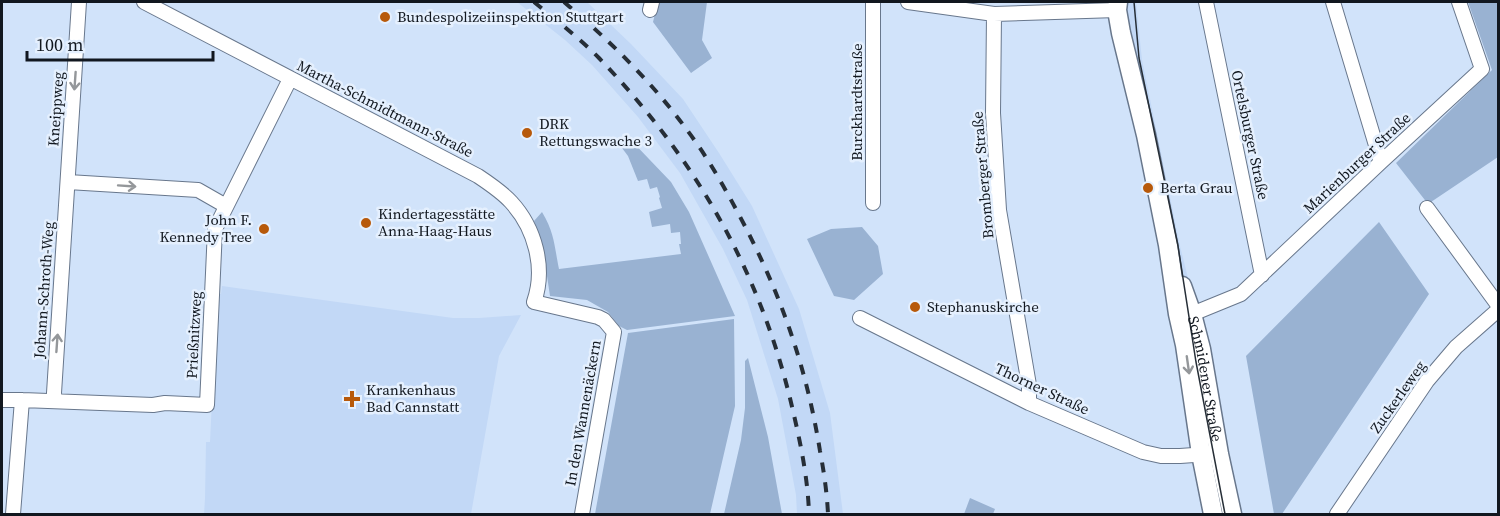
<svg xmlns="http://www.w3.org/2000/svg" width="1500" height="516" viewBox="0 0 1500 516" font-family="'Source Serif 4',serif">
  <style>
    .built { fill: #c2d8f6 }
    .green { fill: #99b2d2 }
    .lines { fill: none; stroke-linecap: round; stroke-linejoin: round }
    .street-casing { stroke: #68778c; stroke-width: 16 }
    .secondary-casing { stroke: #68778c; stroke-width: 21 }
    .street { stroke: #fff; stroke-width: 14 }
    .secondary { stroke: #fff; stroke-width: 18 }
    .tram { stroke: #262e37; stroke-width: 1.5 }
    .rail { stroke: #262e37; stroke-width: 4; stroke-dasharray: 10 10; stroke-linecap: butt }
    .oneway { stroke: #94979a }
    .poi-dot { fill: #b7590a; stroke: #e5f0fe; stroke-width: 2 }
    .labels { text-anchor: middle; stroke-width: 5; stroke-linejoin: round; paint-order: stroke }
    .poi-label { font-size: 15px; fill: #11171f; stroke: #e5f0fe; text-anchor: start }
    .street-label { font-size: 15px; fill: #11171f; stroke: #e5f0fe }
  </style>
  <rect width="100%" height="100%" fill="#d1e3fa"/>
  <path class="built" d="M517 2H587L631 44 683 99 719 153 752 206 799 309 830 413 843 514H797L796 495 778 399 747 300 723 249 680 173 638 117 592 65 565 40Z
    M1124 2H1136L1142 60 1180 246 1193 298 1180 273 1129 39Z
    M222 286 453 318H479L521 315 499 356 471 514H204L205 499 206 442H210L217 294H221Z"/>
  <path class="green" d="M658 2H707L702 40 712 58 691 73 653 22Z
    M1468 2H1498V157L1428 204 1396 163 1492 70Z
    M627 136 671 182 689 212 735 316 627 330 619 326 608 312 587 300 550 296 544 256 534 221 542 212C555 234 554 245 559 269L681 254 679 244H681L680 232 671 233 670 224 652 227 649 212 662 208 659 198 660 197 657 187 650 189 647 179 638 181 628 156 616 140Z
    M1379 222 1429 294 1282 514H1274L1246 356Z
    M862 227 878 246 883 274 854 300 834 296 807 239 831 229Z
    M734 319 735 406 710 514H595L628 333Z
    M748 358 768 437 782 514H724L741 440 745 408V361Z
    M970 498 995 509 993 514H964Z"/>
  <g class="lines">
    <defs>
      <path id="street" d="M144 2 478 176C490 184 502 192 511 202 535 228 546 268 534 302L598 317 604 320 614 332 582 514
        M873 2V203
        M908 2 994 14 1117 10
        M1206 2 1262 275
        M1333 2 1381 162
        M650 10 652 2
        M994 14 993 113 999 210 1029 385V403
        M68 182 198 190 226 206
        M1427 208 1498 305
        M1192 314 1241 294 1381 162 1482 69 1459 2
        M860 318 1029 403 1143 452 1161 456H1180L1208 454
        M2 400H22L153 405 165 403 207 405 215 229 290 79
        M55 401 54 393 79 2
        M13 514 22 400
        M1337 514 1427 381 1456 347 1498 310"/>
      <g id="secondary">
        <path d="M1118 2 1117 10 1121 33 1146 135 1168 245 1178 314 1185 345 1201 454 1213 514"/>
        <path id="s1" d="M1182 286 1192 314 1201 349 1219 454 1232 514"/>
      </g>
    </defs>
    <use href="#street" class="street-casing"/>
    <use href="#secondary" class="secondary-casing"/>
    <use href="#street" class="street"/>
    <use href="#secondary" class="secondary"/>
    <path class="tram" d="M1134 2 1139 58 1178 246 1196 362 1225 514"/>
    <path class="rail" d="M534 2C556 20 579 38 599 58 696 159 762 274 793 411 801 445 808 480 809 514
      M564 2C609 40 652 82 687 130 706 155 722 183 737 211 779 289 806 364 820 451 824 472 827 493 828 514"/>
  </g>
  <defs><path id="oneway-shaft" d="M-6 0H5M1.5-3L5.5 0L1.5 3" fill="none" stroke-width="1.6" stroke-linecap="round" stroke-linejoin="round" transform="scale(1.5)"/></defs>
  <g class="oneway">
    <use href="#oneway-shaft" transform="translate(75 81) rotate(94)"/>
    <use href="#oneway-shaft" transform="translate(127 186) rotate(4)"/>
    <use href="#oneway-shaft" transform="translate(57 343) rotate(-86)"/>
    <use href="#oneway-shaft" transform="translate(1188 365) rotate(82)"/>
  </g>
  <g class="poi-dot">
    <circle cx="385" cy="17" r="6"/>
    <circle cx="527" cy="133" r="6"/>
    <circle cx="1148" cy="188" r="6"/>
    <circle cx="366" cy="223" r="6"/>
    <circle cx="264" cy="229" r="6"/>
    <circle cx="915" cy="307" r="6"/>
    <path d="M349 390h6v6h6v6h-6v6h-6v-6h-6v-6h6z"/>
  </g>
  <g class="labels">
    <g class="poi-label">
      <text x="397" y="22">Bundespolizeiinspektion Stuttgart</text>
      <text x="539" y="129">DRK<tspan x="539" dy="17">Rettungswache 3</tspan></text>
      <text x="1160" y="193">Berta Grau</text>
      <text x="378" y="219">Kindertagesstätte<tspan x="378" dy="17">Anna-Haag-Haus</tspan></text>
      <text x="252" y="225" text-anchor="end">John F.<tspan x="252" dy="17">Kennedy Tree</tspan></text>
      <text x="927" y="312">Stephanuskirche</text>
      <text x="366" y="395">Krankenhaus<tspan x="366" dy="17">Bad Cannstatt</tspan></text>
    </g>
    <g class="street-label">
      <text transform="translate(857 102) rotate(-90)" y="5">Burckhardtstraße</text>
      <text transform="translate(56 109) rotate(-86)" y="5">Kneippweg</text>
      <text transform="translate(385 109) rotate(27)" y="5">Martha-Schmidtmann-Straße</text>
      <text transform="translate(1250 135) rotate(78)" y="5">Ortelsburger Straße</text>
      <text transform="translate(1357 163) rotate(-43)" y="5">Marienburger Straße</text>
      <text transform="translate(983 175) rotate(-95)" y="5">Bromberger Straße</text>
      <text transform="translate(44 290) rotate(-86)" y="5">Johann-Schroth-Weg</text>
      <text transform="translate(194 335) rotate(-87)" y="5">Prießnitzweg</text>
      <text dy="5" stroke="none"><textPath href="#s1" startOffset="96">Schmidener Straße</textPath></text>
      <text transform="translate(1042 389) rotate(25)" y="5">Thorner Straße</text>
      <text transform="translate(1398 397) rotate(-55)" y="5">Zuckerleweg</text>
      <text transform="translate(583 413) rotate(-80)" y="5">In den Wannenäckern</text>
    </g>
  </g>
  <rect width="1500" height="516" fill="none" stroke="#11171f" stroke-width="6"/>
  <path d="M27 51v9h186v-9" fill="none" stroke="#11171f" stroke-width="3"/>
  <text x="36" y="51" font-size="18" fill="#11171f" stroke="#e5f0fe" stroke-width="4.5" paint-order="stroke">100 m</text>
</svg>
